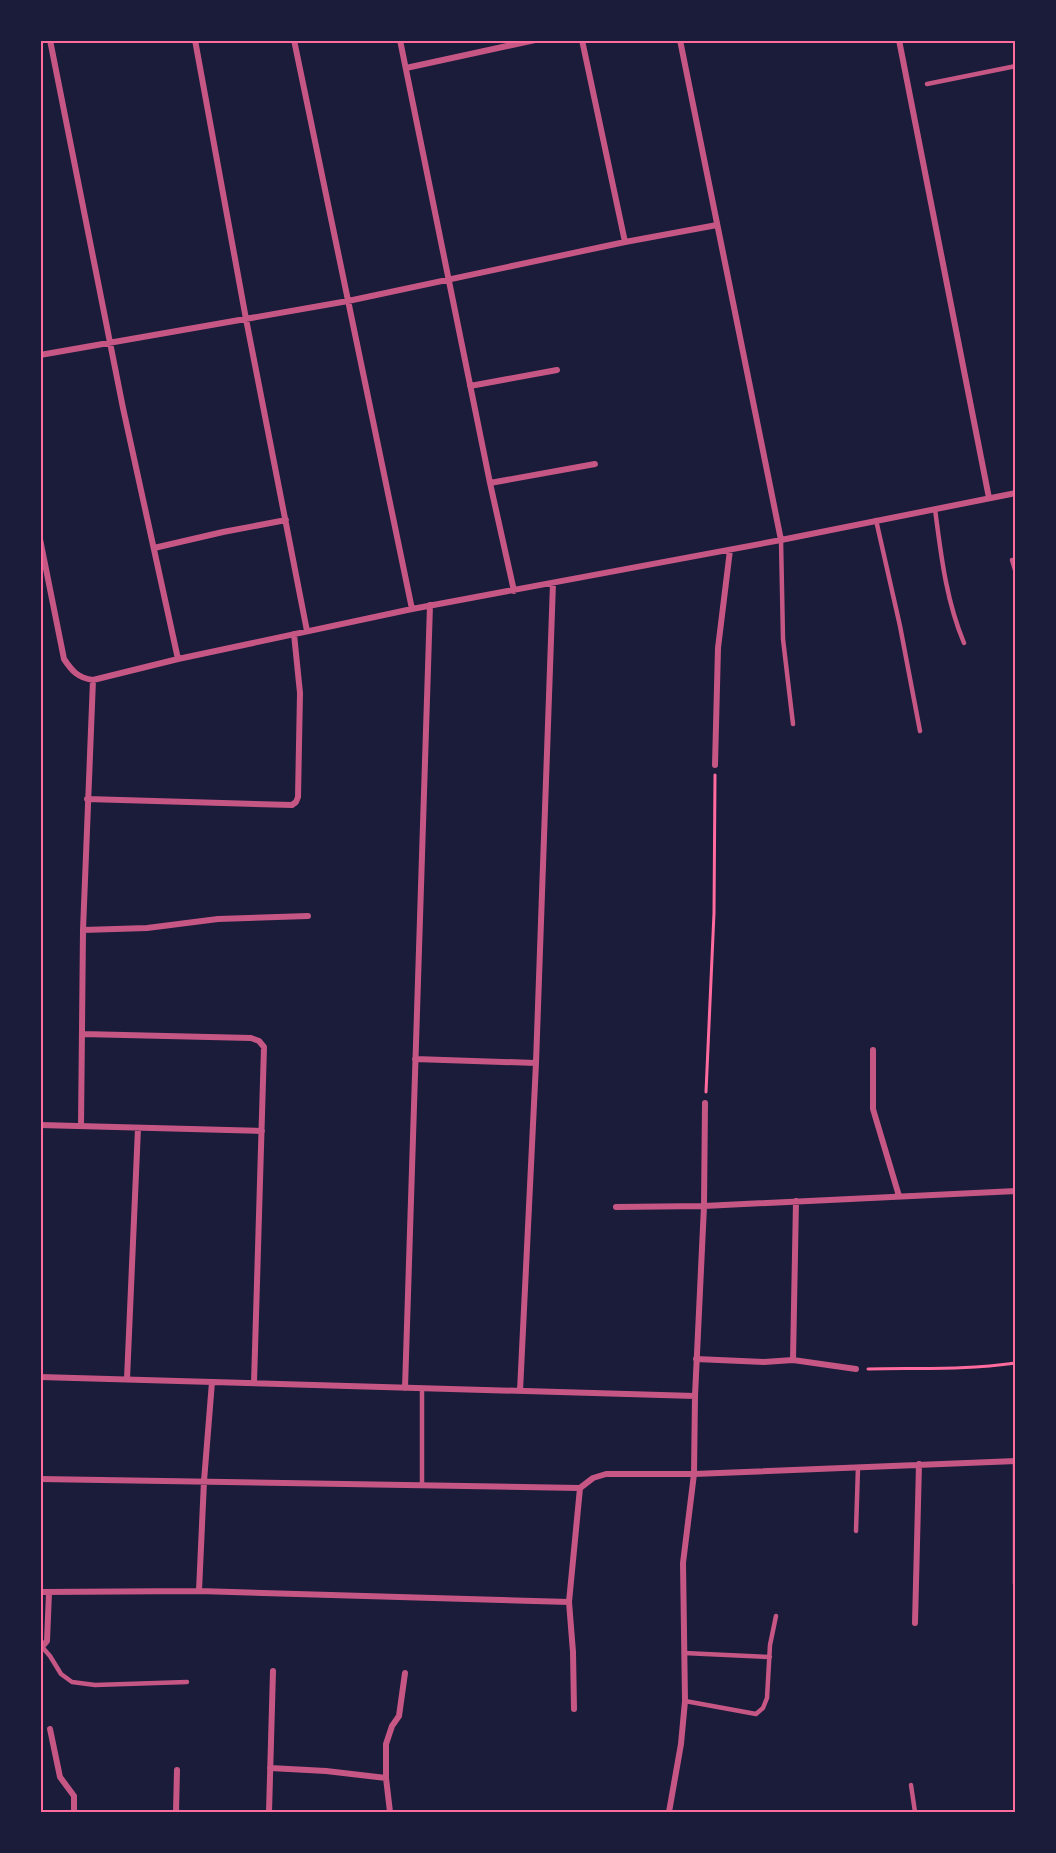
<svg xmlns="http://www.w3.org/2000/svg" width="1056" height="1853" viewBox="0 0 1056 1853" font-family="Manrope,sans-serif">
  <style>
    .lines { fill: none; stroke-linecap: round; stroke-linejoin: round }
    .path { stroke: #ff6b9d; stroke-width: 3 }
    .service { stroke: #c65784; stroke-width: 4.5 }
    .minor { stroke: #c65784; stroke-width: 6 }
    .neatline { fill: none; stroke: #ff6b9d; stroke-width: 2 }
  </style>
  <rect width="100%" height="100%" fill="#1b1b3a"/>
  <g class="lines">
    <path class="path" d="M706 1092 714 913 715 775
      M868 1369C917 1368 966 1370 1016 1363"/>
    <path class="service" d="M927 84 1016 66
      M935 509C941 555 946 600 964 643
      M876 520 900 626 920 731
      M781 540 783 639 793 724
      M1012 560 1016 573
      M422 1388V1485
      M856 1531 858 1467
      M1015 1584V1461
      M43 1648 50 1656 61 1674 72 1682 95 1685 187 1682
      M684 1653 770 1657
      M685 1701 756 1714 763 1708 767 1698 770 1645 776 1616
      M911 1785 915 1812"/>
    <path class="minor" d="M50 40 123 408 178 659
      M195 40 246 319 307 631
      M294 40 412 609
      M400 40 490 483 514 591
      M582 40 625 242
      M680 40 781 540
      M899 40 989 498
      M406 68 535 40
      M40 355 348 301 625 242 717 225
      M470 386 557 370
      M490 483 595 464
      M40 539 64 659C72 671 78 678 93 680L178 659 412 609 781 540 1016 493
      M154 548 223 532 286 520
      M715 765 718 648 730 550
      M87 799 292 805 296 802 298 797 300 693 294 634
      M83 930 147 928 218 919 308 916
      M82 1034 251 1038 259 1041 264 1047 254 1383
      M873 1050V1109L899 1196
      M415 1059 536 1063
      M40 1125 262 1131
      M81 1126 83 930 93 680
      M616 1207 704 1206 1016 1191
      M696 1359 764 1362 793 1360 856 1369
      M793 1360 796 1201
      M40 1377 695 1396
      M127 1379 138 1128
      M405 1388 430 605
      M520 1391 536 1063 553 583
      M40 1479 580 1488
      M199 1591 204 1481 212 1382
      M40 1592 199 1591 569 1602
      M915 1623 919 1464
      M40 1649 47 1641 49 1593
      M574 1709 573 1652 569 1602 580 1488 593 1478 606 1474H694L1016 1461
      M50 1729 60 1777 74 1796V1812
      M270 1768 326 1771 386 1778
      M176 1812 177 1770
      M269 1812 273 1671
      M390 1812 386 1778V1744L392 1726 399 1716 405 1673
      M669 1812 681 1744 685 1701 683 1563 694 1474 695 1396 704 1206 705 1103"/>
  </g>
  <rect width="1056" height="1853" fill="none" stroke="#1b1b3a" stroke-width="84"/>
  <rect x="42" y="42" width="972" height="1769" class="neatline"/>
</svg>
